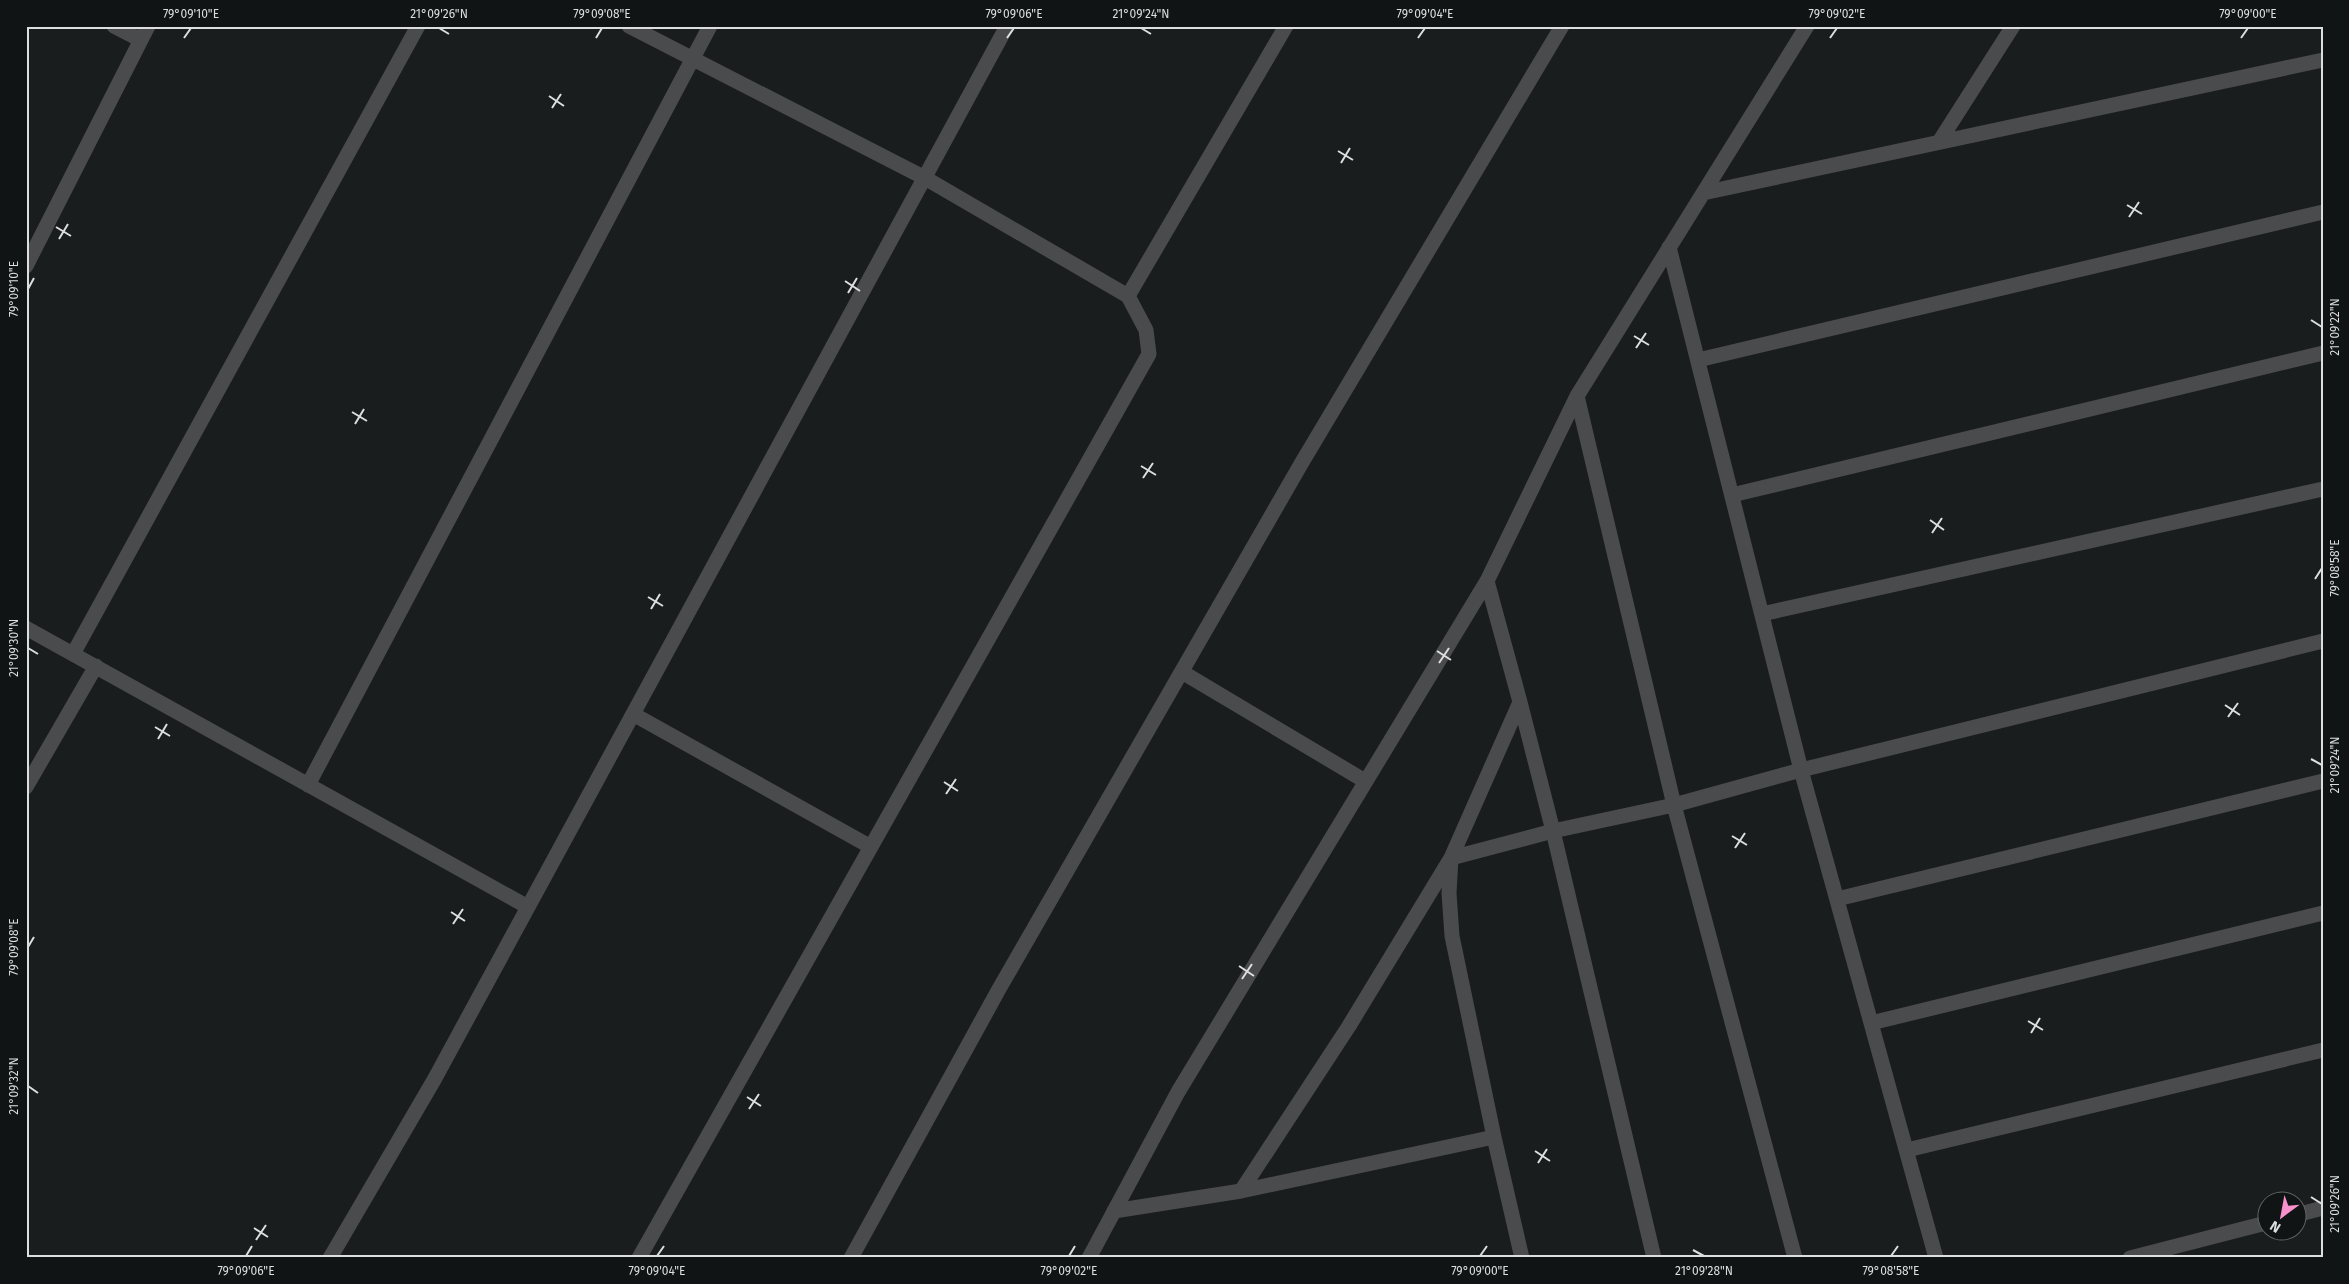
<svg xmlns="http://www.w3.org/2000/svg" width="2349" height="1284" viewBox="0 0 2349 1284" font-family="'Fira Sans',sans-serif">
  <style>
    .lines { fill: none; stroke-linecap: round; stroke-linejoin: round }
    .minor { stroke: #4a4b4c; stroke-width: 15 }
    .tertiary { stroke: #4a4b4c; stroke-width: 15 }
    .ticks { fill: none; stroke: #dcdedf; stroke-width: 2 }
    .neatline { fill: none; stroke: #dcdedf; stroke-width: 2 }
    .ticks-label { font-size: 12px; text-anchor: middle; fill: #dcdedf }
  </style>
  <rect width="100%" height="100%" fill="#1a1d1d"/>
  <g class="lines">
    <path class="minor" d="M114 26 141 40
      M629 26 925 178 1128 296 1146 330 1149 354 639 1258
      M1939 142 2013 26
      M1703 193 2323 60
      M1669 247 1801 770 1936 1258
      M26 266 148 26
      M1128 296 1286 26
      M1698 360 2323 212
      M1577 396 1674 805 1795 1258
      M1732 495 2323 353
      M1487 581 1520 702 1451 858 1449 893 1452 936 1494 1137 1522 1258
      M1762 614 2323 489
      M26 628 528 907
      M73 654 418 26
      M1182 672 1365 781
      M1520 702 1553 831 1654 1258
      M633 714 871 847
      M308 785 710 26
      M26 787 96 666
      M1837 899 2323 781
      M1871 1023 2323 913
      M1907 1150 2323 1050
      M1241 1191 1494 1137
      M1114 1211 1241 1191 1349 1026 1451 858 1553 831 1674 805 1801 770 2323 641
      M330 1258 434 1080 1007 26
      M851 1258 999 989 1301 464 1562 26
      M1089 1258 1178 1092 1487 581 1577 396 1807 26"/>
    <path class="tertiary" d="M2296 1215 2323 1208
      M2130 1258 2266 1223"/>
  </g>
  <path class="ticks" d="M439 28 449 34M1141 28 1151 34M184 38 191 28M596 38 602 28M1007 38 1014 28M1418 38 1425 28M1830 38 1837 28M2241 38 2248 28M549 96 564 106M552 108 561 94M1338 151 1353 160M1341 163 1350 148M2127 205 2142 214M2129 217 2139 202M56 227 71 236M59 239 68 224M845 281 860 291M28 289 34 278M848 293 857 278M2311 320 2322 327M1634 336 1649 345M1636 348 1646 333M352 412 367 421M355 424 364 409M1141 466 1156 475M1143 478 1153 463M1930 520 1944 530M1932 533 1942 518M2315 579 2322 568M648 597 663 606M651 609 660 594M28 648 38 654M1437 651 1451 660M1439 663 1449 648M2225 705 2240 715M2228 717 2238 703M155 727 170 736M158 739 167 724M2311 759 2322 765M944 782 958 791M946 794 956 779M1732 836 1747 845M1735 848 1745 833M451 912 465 921M453 924 463 909M28 947 34 937M1239 966 1254 976M1242 979 1252 964M2028 1021 2043 1030M2031 1033 2040 1018M28 1086 38 1093M747 1097 761 1106M749 1109 759 1094M1535 1151 1550 1161M1538 1163 1547 1149M2311 1197 2322 1204M254 1228 268 1237M256 1240 266 1225M1693 1250 1704 1256M246 1256 252 1246M657 1256 664 1246M1069 1256 1075 1246M1480 1256 1487 1246M1891 1256 1898 1246"/>
  <rect width="2349" height="1284" fill="none" stroke="#111414" stroke-width="55"/>
  <g transform="translate(2282 1216) rotate(212)"><circle r="24" fill="#111414" stroke="#626565"/>
  <path d="M0-4L9 19L0 12L-9 19Z" fill="#f890cb"/>
  <text y="-8" font-size="14" font-weight="bold" text-anchor="middle" fill="#dcdedf">N</text>
  </g>
  <rect x="28" y="28" width="2294" height="1228" class="neatline"/>
  <g class="ticks-label">
    <text x="191" y="18">79°09'10"E</text>
    <text x="439" y="18">21°09'26"N</text>
    <text x="602" y="18">79°09'08"E</text>
    <text x="1014" y="18">79°09'06"E</text>
    <text x="1141" y="18">21°09'24"N</text>
    <text x="1425" y="18">79°09'04"E</text>
    <text x="1837" y="18">79°09'02"E</text>
    <text x="2248" y="18">79°09'00"E</text>
    <text transform="translate(14 289) rotate(-90)" y="4">79°09'10"E</text>
    <text transform="translate(2335 327) rotate(-90)" y="4">21°09'22"N</text>
    <text transform="translate(2335 568) rotate(-90)" y="4">79°08'58"E</text>
    <text transform="translate(14 648) rotate(-90)" y="4">21°09'30"N</text>
    <text transform="translate(2335 765) rotate(-90)" y="4">21°09'24"N</text>
    <text transform="translate(14 947) rotate(-90)" y="4">79°09'08"E</text>
    <text transform="translate(14 1086) rotate(-90)" y="4">21°09'32"N</text>
    <text transform="translate(2335 1204) rotate(-90)" y="4">21°09'26"N</text>
    <text x="246" y="1275">79°09'06"E</text>
    <text x="657" y="1275">79°09'04"E</text>
    <text x="1069" y="1275">79°09'02"E</text>
    <text x="1480" y="1275">79°09'00"E</text>
    <text x="1704" y="1275">21°09'28"N</text>
    <text x="1891" y="1275">79°08'58"E</text>
  </g>
</svg>
